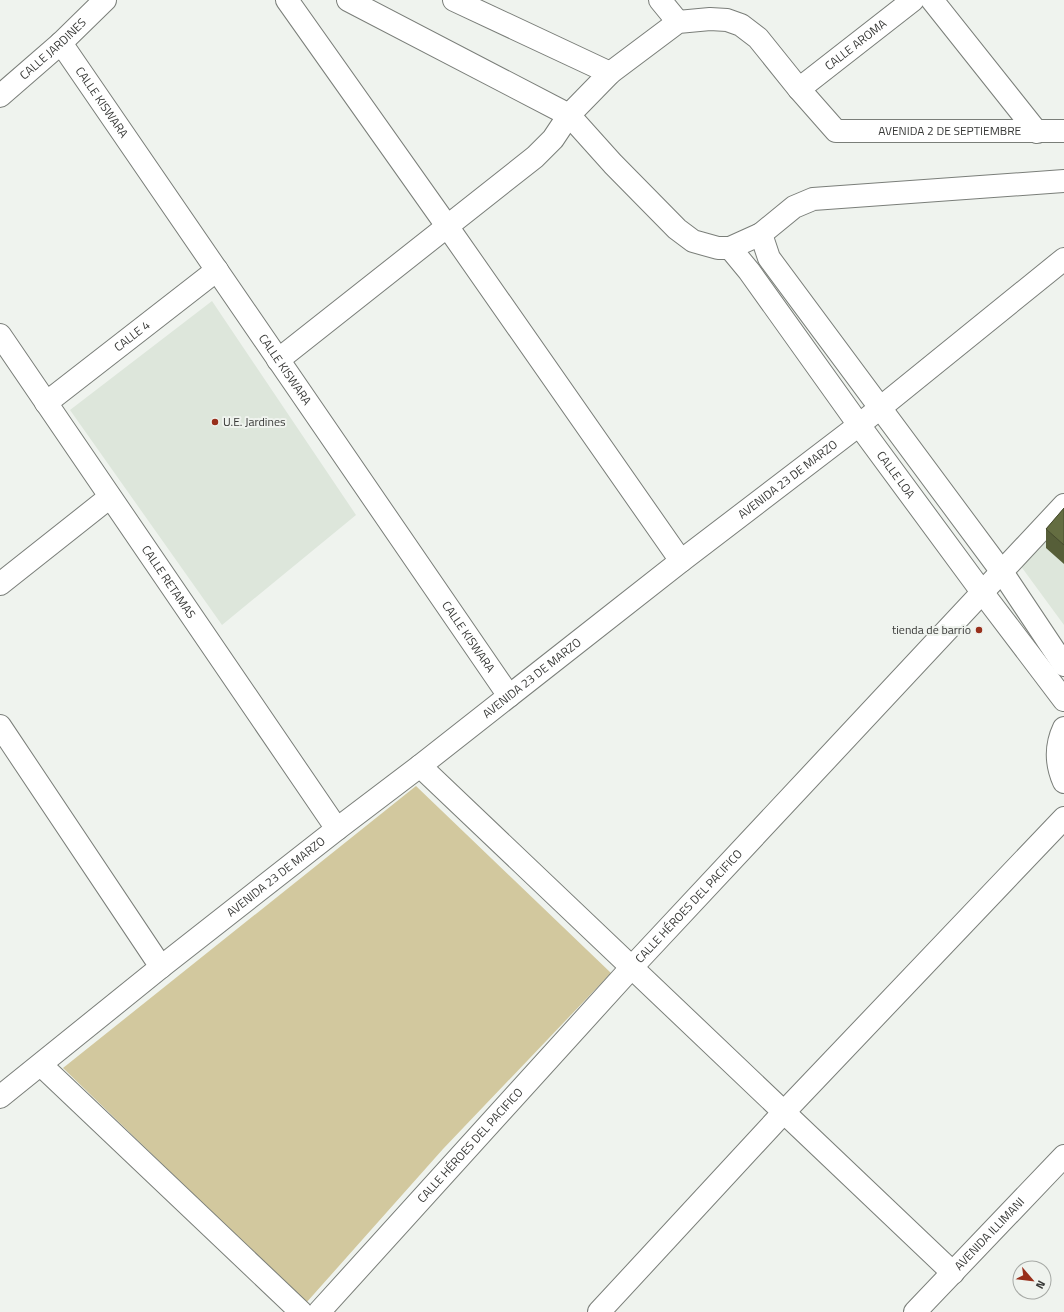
<svg xmlns="http://www.w3.org/2000/svg" width="1064" height="1312" viewBox="0 0 1064 1312" font-family="'Titillium Web',sans-serif">
  <style>
    .built { fill: #dde6db }
    .green { fill: #d2c89e }
    .lines { fill: none; stroke-linecap: round; stroke-linejoin: round }
    .minor-casing { stroke: #7a7e79; stroke-width: 24 }
    .minor { stroke: #fff; stroke-width: 22 }
    .wall { fill: #565e38 }
    .building { fill: #646d41; stroke: #464c2e }
    .poi-dot { fill: #982f1b; stroke: #eff3ee; stroke-width: 1.5 }
    .labels { text-anchor: middle; stroke-width: 4; stroke-linejoin: round; paint-order: stroke }
    .street-label { font-size: 12px; fill: #383937; stroke: #eff3ee }
    .poi-label { font-size: 12px; fill: #383937; stroke: #eff3ee; text-anchor: start }
  </style>
  <rect width="100%" height="100%" fill="#eff3ee"/>
  <path class="built" d="M212 301 356 515 222 625 70 410Z
    M1064 518V625L1020 565Z"/>
  <path class="green" d="M416 786 611 973 443 1149 306 1303 63 1068Z"/>
  <g class="lines">
    <defs>
      <g id="minor">
        <path d="M287 0 447 226 681 561"/>
        <path d="M348 0 569 115 613 164 677 229 693 241 718 248H730L761 234 794 207 813 199 1064 181"/>
        <path d="M454 0 610 73"/>
        <path d="M660 0 678 22"/>
        <path d="M932 0 1037 132"/>
        <path id="s1" d="M61 43 509 696"/>
        <path id="s2" d="M799 89 913 0"/>
        <path id="s3" d="M0 96 61 43 105 0"/>
        <path d="M761 234 769 258 1002 572 1064 665"/>
        <path id="s4" d="M730 248 749 271 859 425 982 592 1064 700"/>
        <path id="s5" d="M0 335 337 829"/>
        <path id="s6" d="M278 360 535 157 553 139 569 115 610 73 678 22 710 19 727 20 741 25 758 38 799 89 836 131H1064"/>
        <path id="s7" d="M46 403 217 270"/>
        <path d="M0 584 110 497"/>
        <path d="M0 726 161 967"/>
        <path d="M1064 728C1055 747 1056 764 1064 782"/>
        <path d="M420 766 953 1273"/>
        <path d="M41 1065 301 1312"/>
        <path id="s8" d="M0 1097 161 967 337 829 420 766 681 561 859 425 1064 259"/>
        <path id="s9" d="M319 1312 632 967 1064 505"/>
        <path d="M599 1312 784 1112 1064 818"/>
        <path id="s10" d="M915 1312 1064 1156"/>
      </g>
    </defs>
    <use href="#minor" class="minor-casing"/>
    <use href="#minor" class="minor"/>
  </g>
  <path class="wall" d="M1064 508V564L1046 548V529Z"/>
  <path class="building" d="M1064 508V545L1046 529Z"/>
  <g class="poi-dot">
    <circle cx="215" cy="422" r="4"/>
    <circle cx="979" cy="630" r="4"/>
  </g>
  <g class="labels">
    <g class="street-label">
      <text dy="4" stroke="none"><textPath href="#s2" startOffset="72">CALLE AROMA</textPath></text>
      <text dy="4" stroke="none"><textPath href="#s3" startOffset="71">CALLE JARDINES</textPath></text>
      <text dy="4" stroke="none"><textPath href="#s1" startOffset="72">CALLE KISWARA</textPath></text>
      <text dy="4" stroke="none"><textPath href="#s6" startOffset="846">AVENIDA 2 DE SEPTIEMBRE</textPath></text>
      <text dy="4" stroke="none"><textPath href="#s7" startOffset="109">CALLE 4</textPath></text>
      <text dy="4" stroke="none"><textPath href="#s1" startOffset="396">CALLE KISWARA</textPath></text>
      <text dy="4" stroke="none"><textPath href="#s4" startOffset="281">CALLE LOA</textPath></text>
      <text dy="4" stroke="none"><textPath href="#s8" startOffset="1001">AVENIDA 23 DE MARZO</textPath></text>
      <text dy="4" stroke="none"><textPath href="#s5" startOffset="299">CALLE RETAMAS</textPath></text>
      <text dy="4" stroke="none"><textPath href="#s1" startOffset="720">CALLE KISWARA</textPath></text>
      <text dy="4" stroke="none"><textPath href="#s8" startOffset="677">AVENIDA 23 DE MARZO</textPath></text>
      <text dy="4" stroke="none"><textPath href="#s8" startOffset="353">AVENIDA 23 DE MARZO</textPath></text>
      <text dy="4" stroke="none"><textPath href="#s9" startOffset="549">CALLE HÉROES DEL PACIFICO</textPath></text>
      <text dy="4" stroke="none"><textPath href="#s9" startOffset="225">CALLE HÉROES DEL PACIFICO</textPath></text>
      <text dy="4" stroke="none"><textPath href="#s10" startOffset="108">AVENIDA ILLIMANI</textPath></text>
    </g>
    <g class="poi-label">
      <text x="223" y="426">U.E. Jardines</text>
      <text x="971" y="634" text-anchor="end">tienda de barrio</text>
    </g>
  </g>
  <g transform="translate(1032 1280) rotate(118)"><circle r="19" fill="#eff3ee" stroke="#a6a9a5"/>
  <path d="M0-3L7 15L0 10L-7 15Z" fill="#982f1b"/>
  <text y="-6" font-size="11" font-weight="bold" text-anchor="middle" fill="#383937">N</text>
  </g>
</svg>
